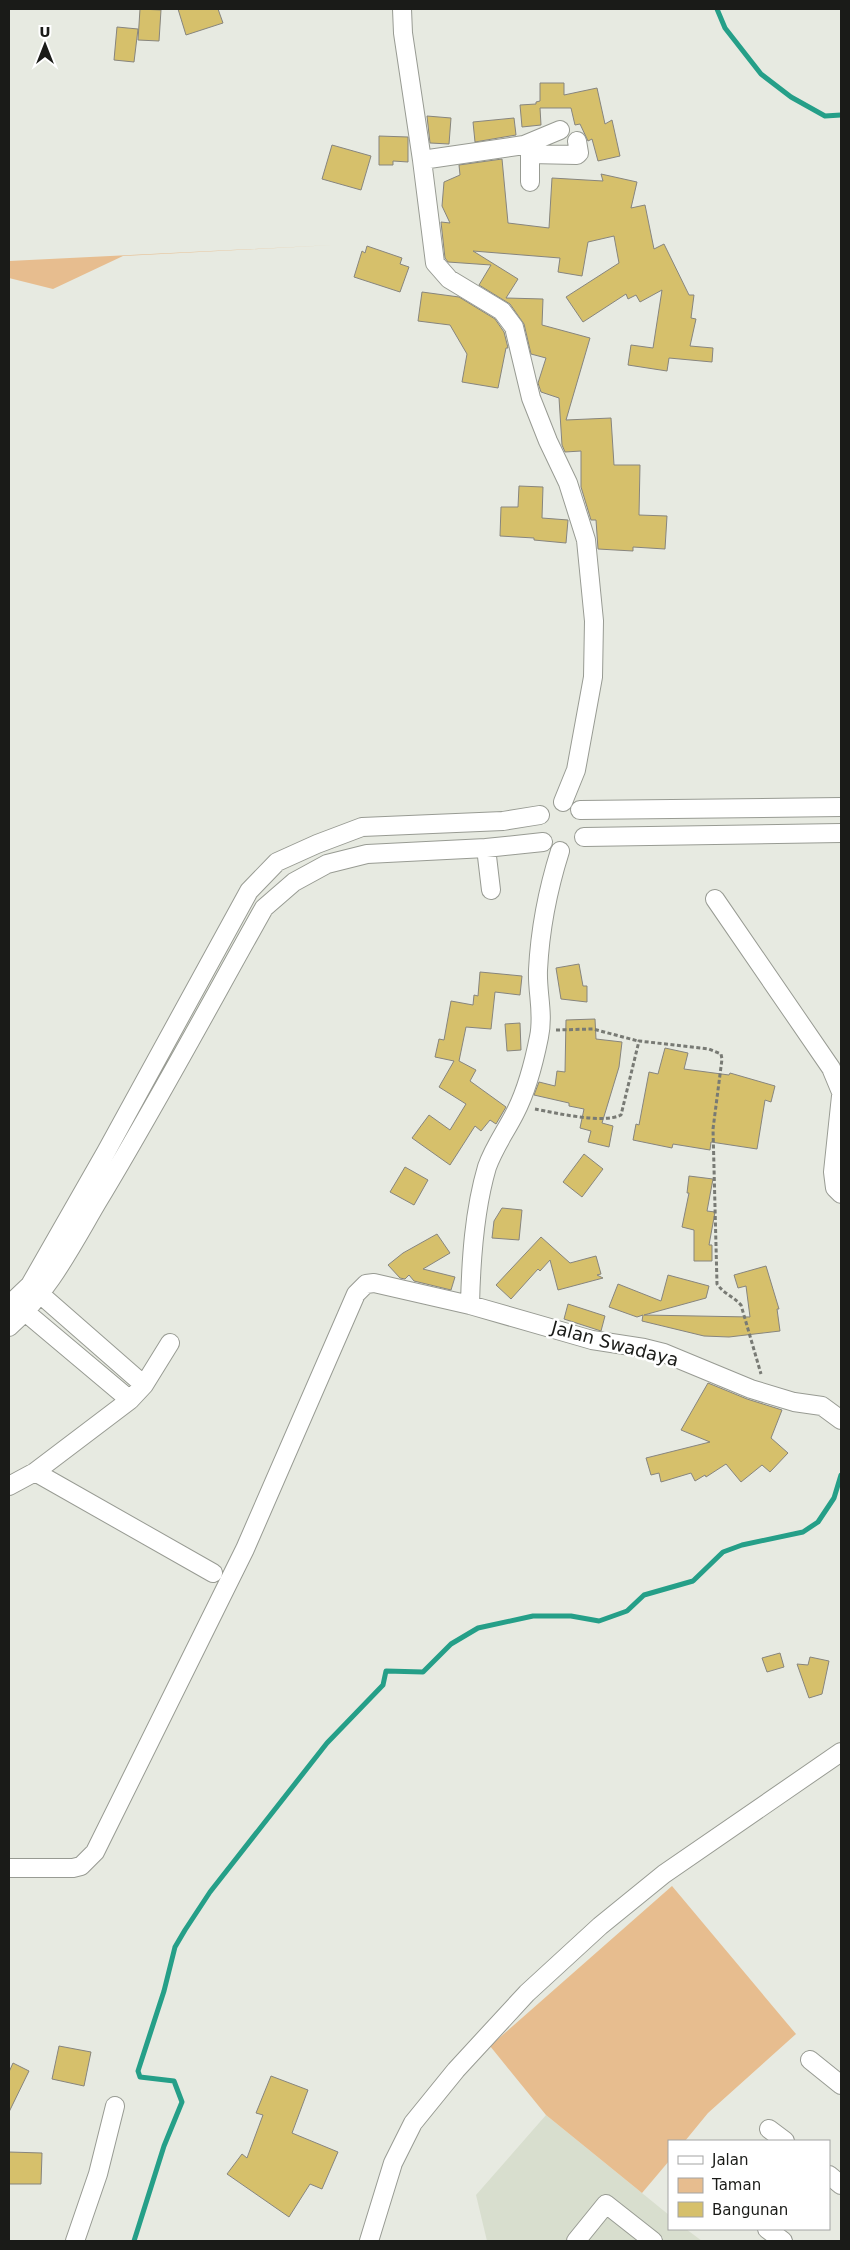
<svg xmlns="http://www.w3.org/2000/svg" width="850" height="2250" viewBox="0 0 850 2250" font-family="'DejaVu Sans',sans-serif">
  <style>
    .built { fill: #d8dece }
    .green { fill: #e7bd8f }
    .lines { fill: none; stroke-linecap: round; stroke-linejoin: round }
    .stream { stroke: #259f88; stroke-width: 5 }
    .building { fill: #d6c06b; stroke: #87857e }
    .minor-casing { stroke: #989b93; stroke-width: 20 }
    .path { stroke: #787a74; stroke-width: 3; stroke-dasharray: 4 2.5; stroke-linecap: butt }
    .minor { stroke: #fff; stroke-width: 18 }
    .labels { text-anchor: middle; stroke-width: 5; stroke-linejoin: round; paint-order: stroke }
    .street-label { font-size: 18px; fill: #1a1b18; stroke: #fff }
  </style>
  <rect width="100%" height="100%" fill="#e7eae1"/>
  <path class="built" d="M546 2115 669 2215V2229H686L702 2241H487L476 2195Z"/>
  <path class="green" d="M333 245 123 256 53 289 9 278V261Z
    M672 1886 796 2034 708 2113 685 2141H669V2161L642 2193 546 2115 490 2046Z"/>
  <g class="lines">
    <path class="stream" d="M717 9 725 28 761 74 791 97 825 116 841 115
      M134 2241 164 2146 182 2102 174 2081 140 2077 138 2071 164 1991 175 1947 185 1930 210 1892 327 1743 383 1685 386 1671 423 1672 451 1644 478 1628 533 1616H571L599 1621 627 1611 644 1595 693 1581 723 1552 742 1545 803 1532 818 1522 834 1498 841 1475"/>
  </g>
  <path class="building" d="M140 9 161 10 159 41 138 40Z
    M178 9H218L223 23 186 35Z
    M117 27 138 29 134 62 114 60Z
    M540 83H564V95L597 88 605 124 612 120 620 156 598 161 592 139 588 141 580 124 575 125 571 108H540L541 125 522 127 520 105 536 104V102L540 101Z
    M427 116 451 118 449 144 430 143Z
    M514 118 516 135 475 142 473 122Z
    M379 136 408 137V162L393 161V165H379Z
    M332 145 371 156 361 190 322 179Z
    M502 159 508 223 549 228 552 178 603 181 601 174 637 182 631 208 645 205 654 249 664 244 689 295H694L691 318 696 319 690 346 713 348 712 362 669 358 667 371 628 365 631 345 653 348 662 290 640 302 636 295 628 299 626 294 583 322 566 297 619 263 614 236 588 242 582 276 558 272 560 258 473 251 518 279 506 298 543 299 542 325 590 338 566 420 611 418 614 465H640L639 515 667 516 665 549 633 547V551L598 549 596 520H591L581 487V451L565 452 562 445 559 398 541 392 538 383 546 358 531 354 524 324 510 304 479 285 491 265 448 262 445 258 441 222 450 223 442 206 444 182 460 175 459 165Z
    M367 246 402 258 400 264 409 267 400 292 354 277 362 251 365 253Z
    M422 292 459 297 495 319 504 332 508 348H506L498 388 462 382 467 354 450 325 418 321Z
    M519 486 543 487 542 518 568 520 566 543 534 540V538L500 536 501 507H518Z
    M579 964 583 986H587V1002L561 999 556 968Z
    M480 972 522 976 520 995 495 992 491 1029 466 1027 459 1061 476 1070 470 1081 506 1107 496 1124 490 1120 481 1131 475 1126 450 1165 412 1138 429 1115 450 1130 466 1104 439 1087 454 1061 435 1057 439 1039 444 1040 451 1001 473 1005 474 995 478 996Z
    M595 1019 596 1039 622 1042 619 1067 602 1123 613 1126 609 1147 588 1142 591 1131 580 1128 584 1109 569 1106V1103L534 1095 539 1082 555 1086 557 1071 565 1072 566 1020Z
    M520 1023 521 1050 507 1051 505 1024Z
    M665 1048 688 1053 684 1069 729 1075 730 1073 775 1086 771 1102 765 1100 757 1149 711 1142 710 1150 673 1144 672 1148 633 1140 636 1124 639 1125 649 1072 658 1074Z
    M584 1154 603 1169 582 1197 563 1182Z
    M405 1167 428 1180 414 1205 390 1192Z
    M689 1176 713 1179 707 1211 715 1212 709 1245H712V1261H694V1230L682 1227 689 1193H687Z
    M502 1208 522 1210 519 1240 492 1238 494 1221Z
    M437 1234 450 1253 423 1269 455 1277 451 1290 414 1281 409 1275 405 1279 400 1278 388 1265 403 1253Z
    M541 1237 570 1263 596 1256 601 1274 597 1275 603 1278 558 1290 550 1260 540 1271 538 1269 511 1299 496 1285Z
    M766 1266 779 1309H777L780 1331 729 1337 704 1336 642 1321 643 1315 637 1317 609 1307 618 1284 661 1301 668 1275 709 1286 706 1298 644 1315 750 1317 746 1286 738 1288 734 1275Z
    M568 1304 605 1316 601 1331 564 1319Z
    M708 1383 747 1399 782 1410 771 1438 788 1453 770 1472 762 1465 741 1482 726 1464 706 1477 705 1475 695 1481 691 1473 661 1482 659 1473 651 1475 646 1458 710 1442 681 1430Z
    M780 1653 784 1667 767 1672 762 1658Z
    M810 1657 829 1661 822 1694 809 1698 797 1664 808 1665Z
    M59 2046 91 2052 84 2086 52 2079Z
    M13 2063 29 2071 9 2112V2072Z
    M271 2076 308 2090 292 2133 338 2152 322 2189 310 2184 289 2217 227 2174 242 2154 247 2158 263 2115 256 2113Z
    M9 2152 42 2153 41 2184H9Z"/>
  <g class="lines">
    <defs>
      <path id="minor" d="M402 9 403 33 422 160 435 263 449 279 502 311 514 327 531 398 548 441 568 483 586 540 594 621 593 677 576 770 563 802
        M530 154 577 155 579 153 577 141
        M422 160 524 145 560 130
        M530 182V144
        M580 810 841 807
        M584 837 841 833
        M486 848 491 890
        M715 899 831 1068 841 1092
        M841 1096 833 1172 835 1188 841 1194
        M32 1287 144 1385
        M9 1305 30 1285 106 1152 249 891 277 862 317 844 362 827 503 821 540 815
        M17 1305 130 1400
        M470 1305C471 1260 474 1211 487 1167 494 1147 506 1131 515 1113 527 1090 534 1062 539 1037 544 1013 537 993 538 970 540 930 548 889 560 851
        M9 1327C48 1293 72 1245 98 1201 156 1105 209 1006 264 908L294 882 327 864 367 854 486 848 543 842
        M35 1472 213 1573
        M9 1486 35 1472 130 1400 144 1385 170 1343
        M9 1868H73L81 1866 95 1852 245 1549 356 1294 366 1284 374 1283 470 1305 592 1340 644 1348 664 1353 751 1389 794 1402 822 1406 841 1420
        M810 2060 841 2085
        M769 2129 785 2141
        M829 2175 841 2185
        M767 2229 783 2241
        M75 2241 98 2174 115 2106
        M369 2241 393 2163 413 2123 456 2070 527 1993 600 1926 664 1874 841 1752
        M576 2241 606 2204 653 2241"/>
    </defs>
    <use href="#minor" class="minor-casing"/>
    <path class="path" d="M556 1030 593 1029 638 1041
      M535 1109C556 1113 603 1124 621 1115L639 1041 709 1049 721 1054 722 1059 713 1129 717 1284C724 1294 733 1296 741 1305L761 1374"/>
    <use href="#minor" class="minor"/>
  </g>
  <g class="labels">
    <g class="street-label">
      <text transform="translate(615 1344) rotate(15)" y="6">Jalan Swadaya</text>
    </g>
  </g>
  <rect width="850" height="2250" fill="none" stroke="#1a1b18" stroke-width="20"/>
  <rect x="668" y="2140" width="162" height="90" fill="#ffffff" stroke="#a3a4a3"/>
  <rect x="678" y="2156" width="25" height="8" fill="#ffffff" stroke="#a3a4a3"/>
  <text x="712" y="2165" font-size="15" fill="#1a1b18">Jalan</text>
  <rect x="678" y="2178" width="25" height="15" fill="#e7bd8f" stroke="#a3a4a3"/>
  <text x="712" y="2190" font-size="15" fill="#1a1b18">Taman</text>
  <rect x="678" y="2202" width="25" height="15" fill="#d6c06b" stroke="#a3a4a3"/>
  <text x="712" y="2215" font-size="15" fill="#1a1b18">Bangunan</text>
  <g transform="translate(45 45)" stroke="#ffffff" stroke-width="4" paint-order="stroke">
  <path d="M0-4L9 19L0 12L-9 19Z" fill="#1a1b18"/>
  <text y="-8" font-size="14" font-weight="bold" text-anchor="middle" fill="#1a1b18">U</text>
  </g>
</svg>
